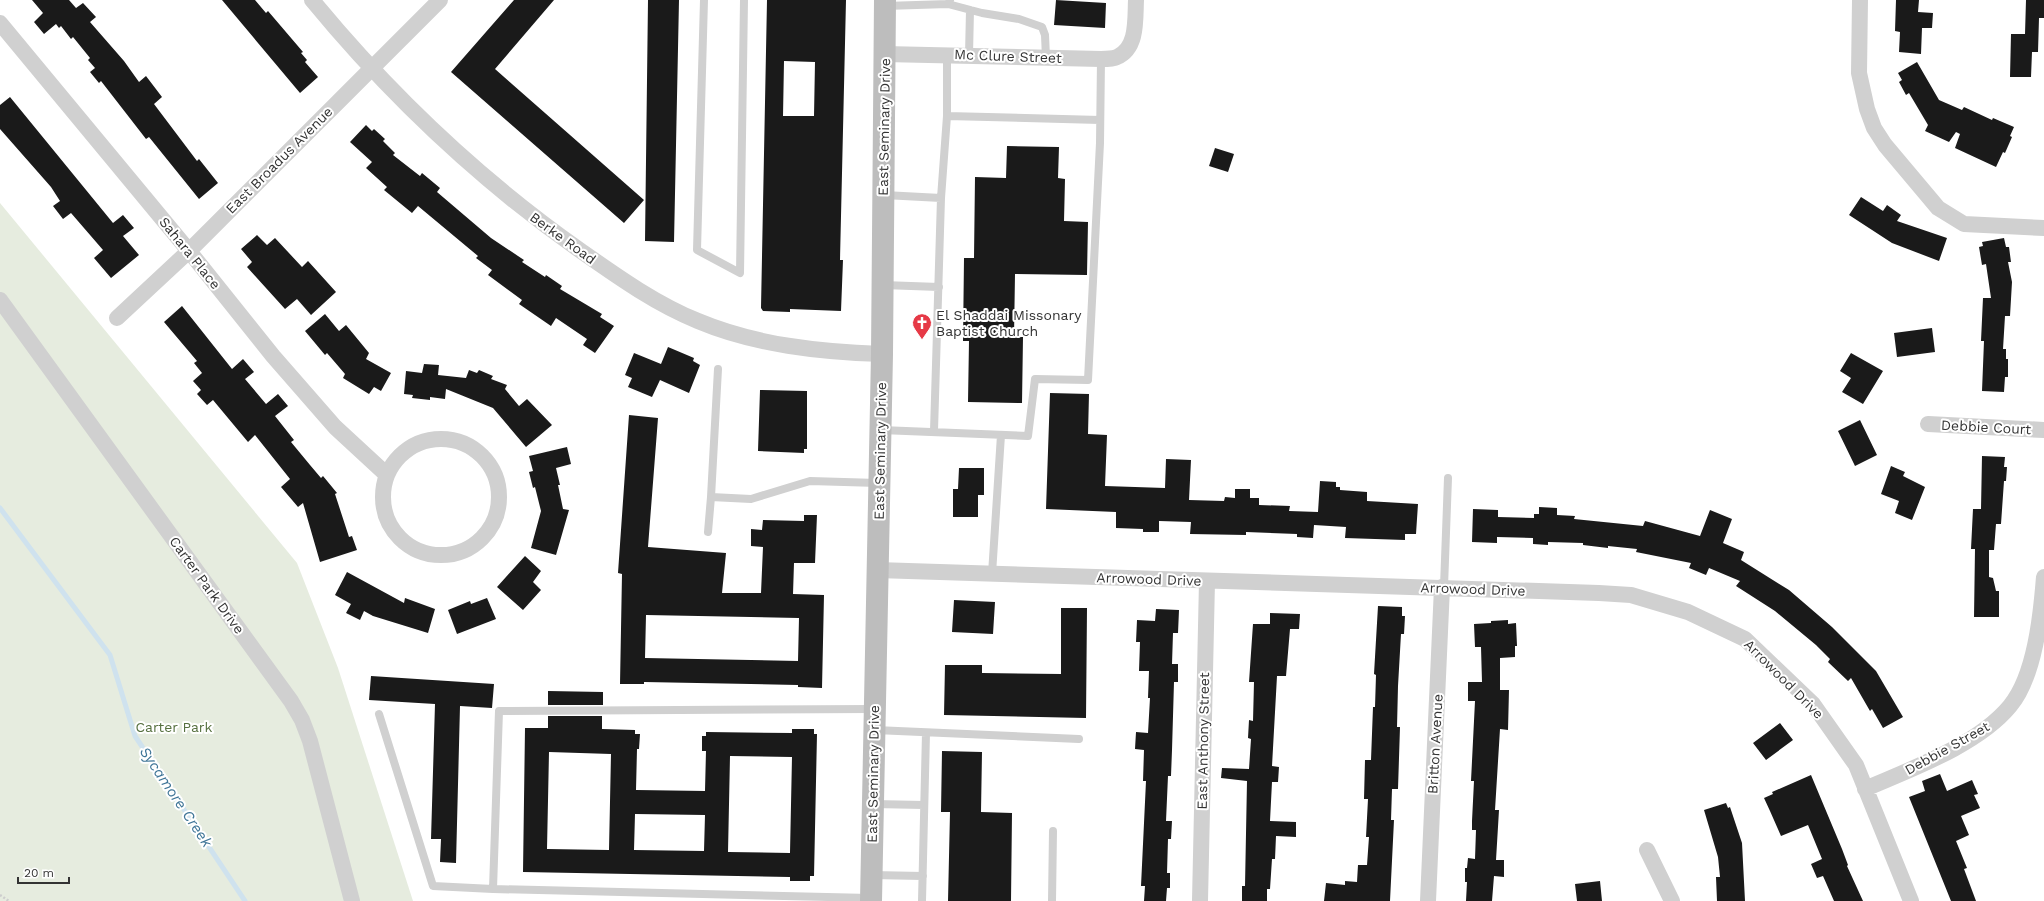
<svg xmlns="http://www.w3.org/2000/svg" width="2044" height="901" viewBox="0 0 2044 901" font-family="'Work Sans',sans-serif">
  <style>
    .green { fill: #e6ecdf }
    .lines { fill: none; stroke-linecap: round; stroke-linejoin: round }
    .stream { stroke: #cfe2ee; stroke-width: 5 }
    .building { fill: #1a1a1a; fill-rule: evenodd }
    .path { stroke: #cdcdcd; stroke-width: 2.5; stroke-dasharray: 2 2; stroke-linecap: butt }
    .service { stroke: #d0d0d0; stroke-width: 8 }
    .minor { stroke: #d0d0d0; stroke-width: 16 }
    .secondary { stroke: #bdbdbd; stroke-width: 22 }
    .labels { text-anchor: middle; stroke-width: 4; stroke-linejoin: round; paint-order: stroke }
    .street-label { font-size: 14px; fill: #333; stroke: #fff }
    .poi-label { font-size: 14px; fill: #333; stroke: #fff; text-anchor: start }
    .park-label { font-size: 14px; fill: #56703f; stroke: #fff }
    .water-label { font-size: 15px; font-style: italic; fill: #3f7597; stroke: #fff }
  </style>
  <rect width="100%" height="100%" fill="#fff"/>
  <path class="green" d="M0 203 297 563 338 668 413 901H0Z"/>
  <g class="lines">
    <path class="stream" d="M0 508 110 655 135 736 245 901"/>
  </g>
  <path class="building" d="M32 0H69L76 8 83 3 96 17 90 22 124 61 139 82 146 76 162 97 154 104 197 161 199 159 218 183 199 199 149 137 146 139 101 81 99 83 90 72 95 68 88 60 90 58 73 37 71 39 61 26 59 28 56 24 44 34 34 22 43 13Z
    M222 0H255L266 13 268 11 303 52 301 53 307 60 305 62 318 77 300 93Z
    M514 0H554L495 69 644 200 624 223 451 72Z
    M648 0H679L674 242 645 241Z
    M767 0H846L840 260H843L841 311 790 309V312L763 311 761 308ZM784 61 815 62 814 116H783Z
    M1056 0 1106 3 1105 28 1054 25Z
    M1896 0H1919L1918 12 1933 13 1932 28H1922L1921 54 1899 52 1900 32 1895 31Z
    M2026 0H2044V18H2039L2038 52H2032L2031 77H2010L2011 34H2025Z
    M1917 62 1939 100 1962 110 1964 107 1992 120 1993 118 2014 127 2010 136 2012 137 2005 153 2003 152 1996 167 1955 148 1960 134 1956 132 1949 142 1925 131 1928 125 1909 93 1906 95 1899 82 1902 80 1898 73Z
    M10 97 113 223 123 215 134 228 123 236 139 255 111 278 94 258 103 250 71 213 63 219 53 206 60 201 51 187 0 129V105Z
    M366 125 372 131 374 129 385 139 383 141 395 153 393 155 420 176 422 173 440 188 437 192 491 238 524 260 522 262 545 277 546 275 562 286 560 289 602 314 600 317 614 326 595 353 583 345 587 339 556 318 551 326 519 304 522 300 488 275 492 270 476 258 478 256 418 206 412 213 384 190 387 187 366 168 372 162 350 142Z
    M1007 146 1059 147 1058 178 1065 179 1064 221 1088 222 1087 275 1015 274 1014 337H1023L1022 403 968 402 969 341H963L964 258H974L975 177 1006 178Z
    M1215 148 1234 154 1228 172 1209 166Z
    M1861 197 1883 211 1887 205 1901 215 1897 221 1947 238 1939 261 1892 243 1849 215Z
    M257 235 267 245 275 238 302 267 308 261 336 292 311 315 297 299 285 309 247 267 252 262 241 249Z
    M2004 238 2006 247H2009L2011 262H2008L2012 282 2010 316H2005L2003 349H2006V359H2008V377H2005L2004 392 1982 391 1984 341H1981L1983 298H1991L1986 264 1982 265 1979 247 1983 246 1982 242Z
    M182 306 232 369 243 359 254 372 245 379 266 404 278 394 288 406 275 416 294 440 291 442 310 465 321 478 323 476 337 493 335 494 349 537 352 536 357 550 320 562 303 503 298 507 281 487 290 479 255 435 248 442 213 400 207 405 197 394 201 390 193 381 202 373 194 363 197 361 164 322Z
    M325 314 339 331 346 325 369 353 366 359 391 373 381 391 374 387 369 394 343 378 345 374 327 353 325 355 305 331Z
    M1932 328 1935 352 1897 357 1894 333Z
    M668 347 694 358 693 361 700 365 689 393 660 380 652 397 628 387 632 378 625 375 634 353 661 364Z
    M1851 353 1883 371 1863 404 1842 392 1851 378 1840 371Z
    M424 364 439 365 438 375 466 378 469 370 477 373 479 370 493 376 491 379 507 385 505 389 519 406 527 399 552 425 526 447 493 408 446 389 445 399 430 397V400L412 398 413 395 404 394 406 371 422 373Z
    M760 390 807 391V449H804V453L758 451Z
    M1050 393 1089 394 1088 434 1107 435 1105 486 1165 488 1166 459 1191 460 1189 500 1224 501 1225 497 1235 498V489H1250V498H1259V505L1290 506 1289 511 1318 512 1320 481 1336 482V487H1340V490L1367 492V501L1418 504 1416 534H1405V540L1345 538 1346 527 1314 525 1313 538 1297 537V534L1246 532V535L1190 534 1191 522 1159 521V532H1143V529L1116 528V512L1046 509Z
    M629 415 658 418 648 547 726 553 722 593H761L763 547 751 546V529L762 530 763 520 804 521V515H817L815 563H794L793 594 824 595 822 688 798 687V685L644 682V684H620L622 574 618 573ZM646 615 799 618 798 661 645 658Z
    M1860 420 1877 455 1855 466 1838 431Z
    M567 447 571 464 556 468 560 485H558L563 509 569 510 556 555 531 548 541 511 535 487 533 488 529 472 533 471 529 456Z
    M1982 456 2005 457 2004 467H2007L2006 481H2004L2001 524H1996L1994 550H1989V577L1993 578 1996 591H1999V617H1974L1975 549H1971L1973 509H1981Z
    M1891 466 1905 472 1903 476 1925 487 1912 520 1895 513 1899 501 1881 494Z
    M959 468H984V495H978V517H953V489H958Z
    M1539 507 1557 508V515L1575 516 1574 519 1643 526 1645 521 1700 536 1710 510 1732 519 1723 543 1744 552 1741 560 1789 590 1832 627 1876 671 1903 717 1883 728 1872 709 1870 711 1851 678 1848 681 1828 662 1830 659 1816 645 1775 611 1736 586 1740 581 1709 568 1706 575 1689 568 1691 563 1636 552 1637 549 1608 546V548L1583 545V543L1548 542V545L1533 544V538L1497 537V543L1472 542 1473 509 1498 510V517L1534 518V514H1539Z
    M525 556 541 571 533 582 541 590 523 610 497 587Z
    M347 572 404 603 405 598 435 609 428 633 373 616 364 611 360 620 346 613 351 604 335 595Z
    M487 598 496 619 457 634 448 610 470 601 471 604Z
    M954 600 995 602 993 634 952 632Z
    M1378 606 1402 607V616H1405L1404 634H1401L1398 686 1397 727H1400L1398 789H1392L1391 820H1394L1390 901H1324L1326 883 1345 885V881L1357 882 1358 865H1367L1369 837H1366L1368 799H1364L1365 760H1371L1373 707H1375L1376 675 1374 674Z
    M1061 608H1087L1086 718 944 715 945 665H982V673L1061 674Z
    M1156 609 1179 610 1178 633H1173L1172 664H1178V682H1174L1172 750 1171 776H1168L1166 821H1172L1171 839H1168L1167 873H1170V888H1167L1166 901H1144L1145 886H1141L1146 781H1143L1144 750 1135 749 1136 732 1148 733 1150 698H1148L1149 671H1139L1140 642H1136L1137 620 1155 621Z
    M1270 613 1300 614 1299 629H1290L1286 676H1277L1272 766 1279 767 1278 782H1272L1270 821 1296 822V837L1276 836 1275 859H1272L1270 889H1267V901H1242V886H1245L1247 781 1221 778 1222 768 1249 769 1251 739 1248 738 1249 720 1253 721 1254 682H1249L1253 624H1270Z
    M1508 620V624L1516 623 1517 646H1515V657L1500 658V690H1509L1508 730 1500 729 1495 810H1499L1496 860H1504V877L1494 876 1492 901H1466L1467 882H1465V868H1467L1468 858 1475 859 1476 830H1472V821L1474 781H1471L1475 701H1468V682H1482L1481 647H1475L1474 624 1491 623V621Z
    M371 676 494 684 492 708 460 706 456 863 440 862 441 839H431L435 704 369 700Z
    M548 691 603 692V705H548Z
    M548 716H602V729L635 730V734H640L639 749H637L636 790 705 791 706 751H702V736H706V732L792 733V729H814V734H817L814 876H810V881H790V877L523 872 525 728H548ZM549 752 611 754 609 850 547 849ZM730 756 792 757 790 853 728 852ZM635 814 705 815 704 851 634 850Z
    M1780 723 1793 740 1766 760 1753 743Z
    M942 751 982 752 981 812 1012 813 1011 901H948L950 812H941Z
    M1940 774 1947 791 1972 780 1978 794 1974 795 1980 808 1961 816 1969 835 1956 841 1967 868 1964 869 1976 901H1951L1909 797 1925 791 1922 781Z
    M1811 775 1842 849 1848 865 1847 866 1863 901H1834L1823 876 1817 878 1811 864 1822 859 1808 825 1781 836 1770 811 1764 798 1773 794 1772 792Z
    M1726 803 1728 808 1730 807 1742 843 1745 901H1717L1716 877H1720L1718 857 1704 810Z
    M1600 881 1602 901H1577L1575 884Z"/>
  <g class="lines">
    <path class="path" d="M0 895 9 901"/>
    <path class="service" d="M704 0 697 250 740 273 744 0
      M948 4 982 13 1019 19 1042 27 1045 35 1046 58
      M885 6 948 4 950 0
      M947 54V116L1100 120
      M969 55 970 10
      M884 195 941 198
      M883 285 939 287
      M718 369 711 497 751 499 810 481 878 483
      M881 430 1028 436 1035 379 1088 380 1100 143 1101 59
      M934 431 941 198 947 116
      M708 532 711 497
      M992 574 1001 435
      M1444 587 1448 478
      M379 714 433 886 493 889
      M875 730 1079 739
      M873 804 924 805
      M871 875 923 876
      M870 898 493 889 499 711 874 709
      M922 901 926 733
      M1052 901 1053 831"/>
    <path class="minor" d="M312 0C391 96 480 180 581 251 618 277 656 304 698 321 755 345 820 352 882 354
      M1860 0 1859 73 1867 109 1874 128 1885 145 1938 208 1964 224 2044 228
      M0 23 189 251 273 356 335 427 387 475
      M884 54 1101 59C1106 59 1113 59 1117 57 1138 48 1135 19 1136 0
      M0 300 291 701 302 720 310 741 352 901
      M117 318 189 251 440 0
      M1928 424 2044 430
      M383 497a58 58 0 1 1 116 0a58 58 0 1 1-116 0Z
      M877 570 1599 593 1631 595 1688 612 1745 639 1813 704 1856 765 1911 901
      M1865 789C1911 769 1978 745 2010 706 2035 676 2041 615 2044 577
      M1647 850 1672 901
      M1200 901 1207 581
      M1428 901 1442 587"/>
    <path class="secondary" d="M871 901 882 354 885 0"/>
  </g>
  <defs>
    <symbol id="church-pin" viewBox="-11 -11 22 30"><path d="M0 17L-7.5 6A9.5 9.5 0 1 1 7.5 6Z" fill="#e63946" stroke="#fff"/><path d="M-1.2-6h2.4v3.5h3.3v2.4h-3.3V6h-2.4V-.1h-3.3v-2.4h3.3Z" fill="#fff"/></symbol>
  </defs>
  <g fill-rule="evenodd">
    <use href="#church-pin" x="911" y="312" width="22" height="30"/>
  </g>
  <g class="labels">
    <g class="street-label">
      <text transform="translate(1008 56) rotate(2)" y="5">Mc Clure Street</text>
      <text transform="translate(884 127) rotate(-89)" y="5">East Seminary Drive</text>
      <text transform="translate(279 160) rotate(-45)" y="5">East Broadus Avenue</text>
      <text transform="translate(563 238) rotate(36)" y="5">Berke Road</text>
      <text transform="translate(190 253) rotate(51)" y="5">Sahara Place</text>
      <text transform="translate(1986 427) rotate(3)" y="5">Debbie Court</text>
      <text transform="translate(880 451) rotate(-89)" y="5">East Seminary Drive</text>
      <text transform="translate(1149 579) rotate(2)" y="5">Arrowood Drive</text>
      <text transform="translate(207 585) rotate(54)" y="5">Carter Park Drive</text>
      <text transform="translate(1473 589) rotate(2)" y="5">Arrowood Drive</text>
      <text transform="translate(1784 679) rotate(45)" y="5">Arrowood Drive</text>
      <text transform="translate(1203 741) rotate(-89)" y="5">East Anthony Street</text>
      <text transform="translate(1435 744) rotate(-87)" y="5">Britton Avenue</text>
      <text transform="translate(1947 748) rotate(-29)" y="5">Debbie Street</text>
      <text transform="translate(873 774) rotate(-89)" y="5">East Seminary Drive</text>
    </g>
    <g class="poi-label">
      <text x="936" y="320">El Shaddai Missonary<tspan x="936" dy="16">Baptist Church</tspan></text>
    </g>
    <g class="park-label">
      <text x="174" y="732">Carter Park</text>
    </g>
    <g class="water-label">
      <text transform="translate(176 797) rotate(56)" y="5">Sycamore Creek</text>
    </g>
  </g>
  <path d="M18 877v6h51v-6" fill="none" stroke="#333333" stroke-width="2"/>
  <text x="24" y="877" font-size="12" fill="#333333" stroke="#ffffff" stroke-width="3" paint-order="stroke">20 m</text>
</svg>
